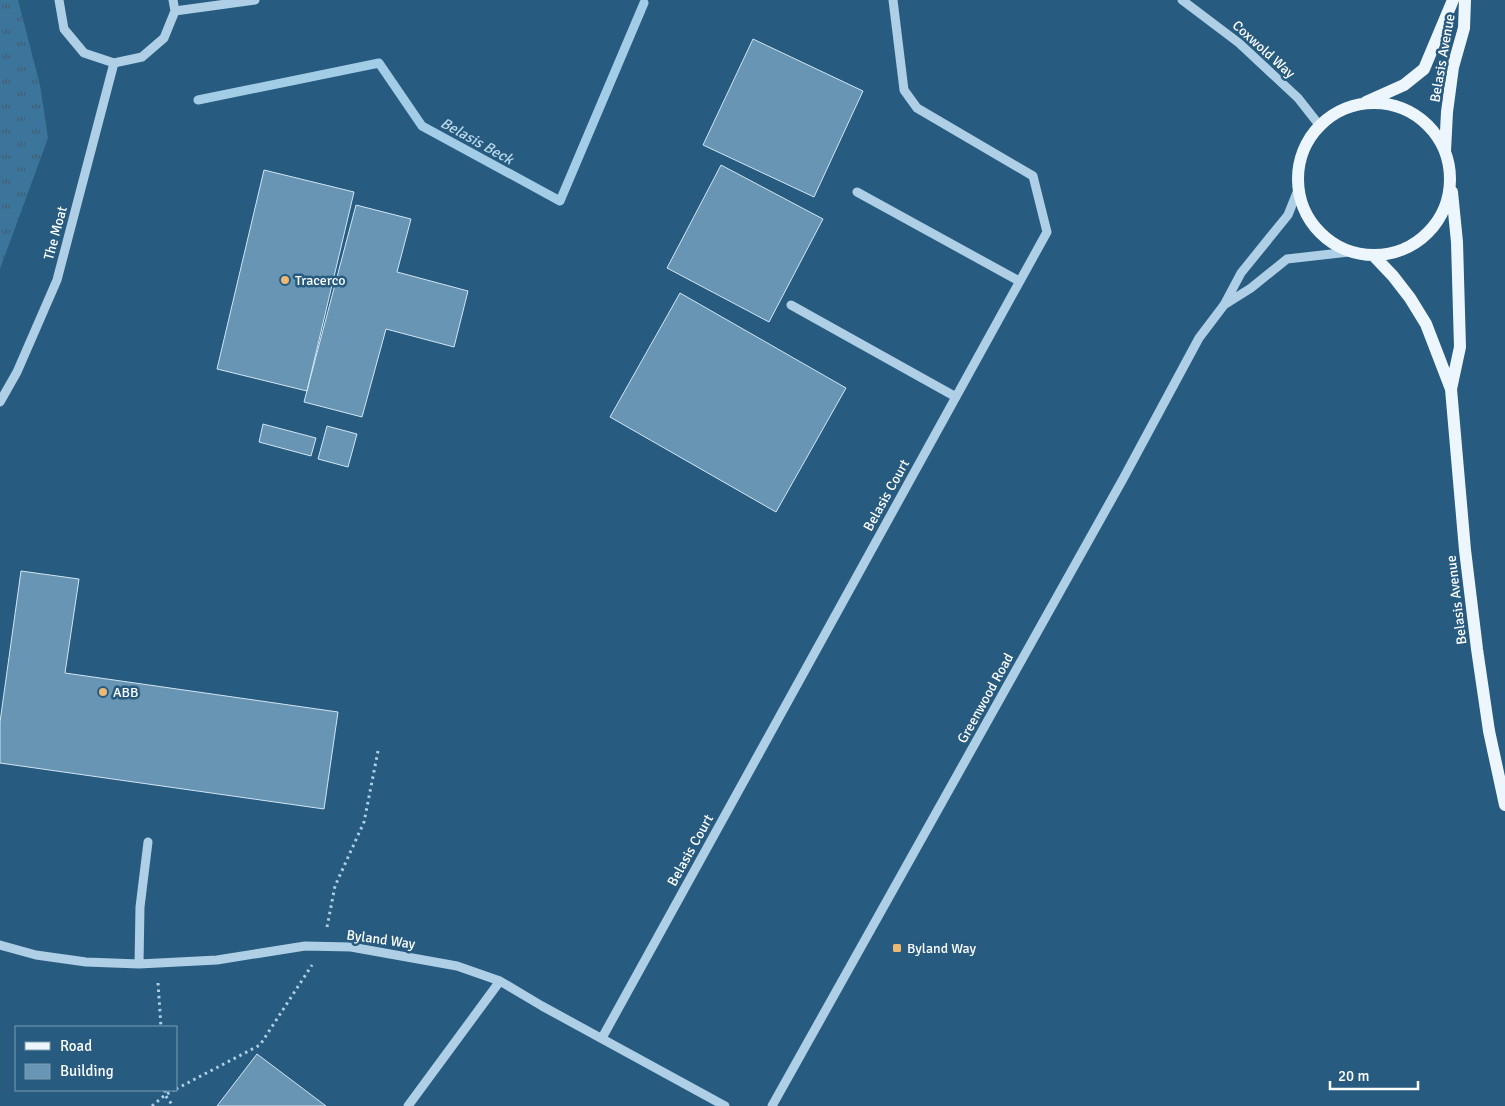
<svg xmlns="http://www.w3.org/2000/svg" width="1505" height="1106" viewBox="0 0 1505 1106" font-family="Signika,sans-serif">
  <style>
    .grass { fill: url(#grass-tufts) }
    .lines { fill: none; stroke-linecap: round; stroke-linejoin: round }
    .stream { stroke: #a3cce6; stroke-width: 9 }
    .building { fill: #6895b3; stroke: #d1e6f4 }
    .path { stroke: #aecfe5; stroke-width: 3; stroke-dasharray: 2.5 4; stroke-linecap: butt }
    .minor { stroke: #aecfe5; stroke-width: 9 }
    .major { stroke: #eef6fd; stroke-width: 12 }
    .poi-dot { fill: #edb874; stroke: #275b7f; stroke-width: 2 }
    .labels { text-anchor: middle; stroke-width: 5; stroke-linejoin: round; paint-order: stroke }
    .street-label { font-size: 14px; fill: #fff; stroke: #275b7f }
    .poi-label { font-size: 14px; fill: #fff; stroke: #275b7f; text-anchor: start }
    .water-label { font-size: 15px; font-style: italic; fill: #b9d9ed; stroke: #275b7f }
  </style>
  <defs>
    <pattern id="grass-tufts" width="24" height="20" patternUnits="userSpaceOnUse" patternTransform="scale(1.25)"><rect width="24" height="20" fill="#3c759c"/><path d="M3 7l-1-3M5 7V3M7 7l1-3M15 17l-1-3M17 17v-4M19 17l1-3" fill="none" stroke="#455e70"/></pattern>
  </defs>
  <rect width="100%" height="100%" fill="#275b7f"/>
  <path class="grass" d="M0 0H18L40 85 48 138 0 269Z"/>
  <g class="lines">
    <path class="stream" d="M198 100 379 63 422 126 560 201 644 3"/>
  </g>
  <path class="building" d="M753 39 863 91 814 197 703 145Z
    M721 165 823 219 769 322 667 268Z
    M264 170 354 192 307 391 217 369Z
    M356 205 411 219 397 272 468 291 454 347 386 329 362 417 304 402Z
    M680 293 846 388 776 512 610 417Z
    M263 424 316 438 311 456 259 442Z
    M327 426 357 434 348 467 318 459Z
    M21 571 79 579 65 673 338 712 324 809 0 763V722Z
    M257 1054 326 1106H217Z"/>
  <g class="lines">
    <path class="path" d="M327 927 335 886 364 822 378 751
      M158 983 161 1027
      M176 1089 260 1045 312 965
      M165 1090V1095L173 1106
      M152 1106 165 1095 174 1090"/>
    <path class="minor" d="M59 0 64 29 84 53 114 63 142 57 164 38 175 11 173 0
      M1182 0 1239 43 1298 98 1320 126
      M175 11 255 0
      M857 192 1019 281
      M791 305 956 397
      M1224 305 1251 288 1287 259 1349 252
      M0 402 17 372 57 280 114 63
      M0 945 36 955 86 962 139 964 217 960 305 946 351 947 457 966 500 981 542 1006 725 1106
      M139 964 140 907 148 842
      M602 1038 1047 232 1033 176 917 108 904 90 893 0
      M408 1106 500 981
      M772 1106 1123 479 1199 338 1224 305 1241 273 1288 215 1298 190"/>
    <path class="major" d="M1366 102 1404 85 1424 69 1453 0
      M1298 179a76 76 0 1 1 152 0a76 76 0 1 1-152 0Z
      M1445 151 1447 112 1453 67 1464 28 1465 0
      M1374 256 1393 276 1410 298 1426 324 1451 389 1465 550 1477 649 1489 731 1505 805
      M1451 389 1460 347 1457 242 1452 192"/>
  </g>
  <g class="poi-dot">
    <circle cx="285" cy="280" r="5"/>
    <circle cx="103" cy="692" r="5"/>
    <rect x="892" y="943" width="10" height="10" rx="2.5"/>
  </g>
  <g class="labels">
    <g class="street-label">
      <text transform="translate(1264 49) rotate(42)" y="5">Coxwold Way</text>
      <text transform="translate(1442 58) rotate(-80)" y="5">Belasis Avenue</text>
      <text transform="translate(55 233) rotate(-75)" y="5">The Moat</text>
      <text transform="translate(886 495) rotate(-61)" y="5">Belasis Court</text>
      <text transform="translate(1456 600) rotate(-97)" y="5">Belasis Avenue</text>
      <text transform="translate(985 698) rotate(-61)" y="5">Greenwood Road</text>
      <text transform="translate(690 850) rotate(-61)" y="5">Belasis Court</text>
      <text transform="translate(381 939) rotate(8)" y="5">Byland Way</text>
    </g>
    <g class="poi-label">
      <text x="295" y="285">Tracerco</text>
      <text x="113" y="697">ABB</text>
      <text x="907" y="953">Byland Way</text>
    </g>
    <g class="water-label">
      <text transform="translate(477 141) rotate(29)" y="5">Belasis Beck</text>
    </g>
  </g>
  <rect x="15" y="1026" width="162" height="65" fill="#275b7f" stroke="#7d9db2"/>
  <rect x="25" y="1042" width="25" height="8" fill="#eef6fd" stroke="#7d9db2"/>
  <text x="60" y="1051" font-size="15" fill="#ffffff">Road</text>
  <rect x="25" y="1064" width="25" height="15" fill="#6895b3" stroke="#7d9db2"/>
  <text x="60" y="1076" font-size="15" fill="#ffffff">Building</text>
  <path d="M1330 1081v8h88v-8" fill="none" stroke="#ffffff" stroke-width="2.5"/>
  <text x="1338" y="1081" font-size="15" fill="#ffffff" stroke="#275b7f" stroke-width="4" paint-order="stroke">20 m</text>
</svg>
